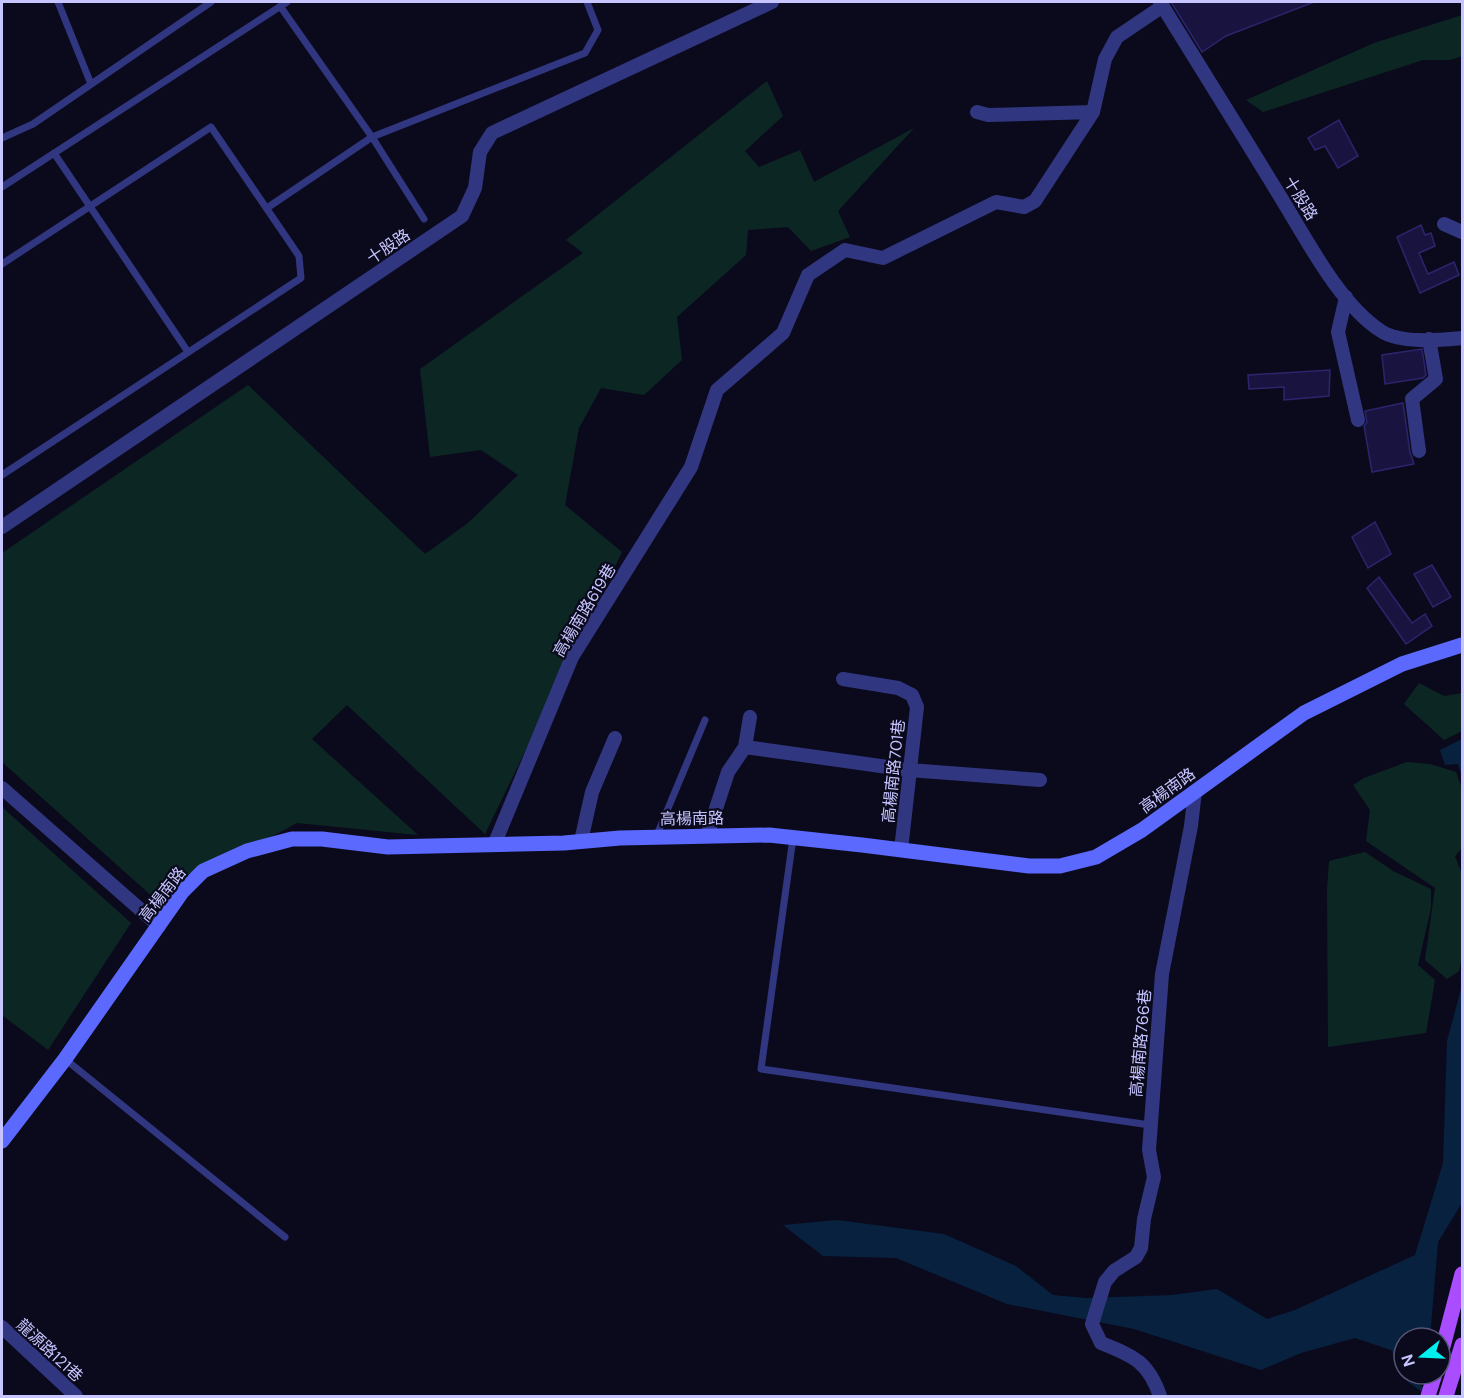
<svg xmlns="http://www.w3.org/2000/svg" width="1464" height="1398" viewBox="0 0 1464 1398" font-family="'DM Sans','Noto Sans TC',sans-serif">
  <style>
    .green { fill: #0c2723 }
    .water { fill: #07213f }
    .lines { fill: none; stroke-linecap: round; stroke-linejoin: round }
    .stream { stroke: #07213f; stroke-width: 4.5 }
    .building { fill: #19143f; stroke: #2c256d; stroke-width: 1.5 }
    .lane { stroke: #313680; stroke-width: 7 }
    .street { stroke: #313680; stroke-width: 14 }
    .secondary { stroke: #5c69ff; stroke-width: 15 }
    .primary { stroke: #aa4cff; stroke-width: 15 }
    .labels { text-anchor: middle; stroke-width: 4.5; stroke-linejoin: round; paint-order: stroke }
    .street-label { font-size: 16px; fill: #c6c5ff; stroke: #0b0a1d }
  </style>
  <rect width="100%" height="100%" fill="#0b0a1d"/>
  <path class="green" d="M1462 15V56L1450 60H1423L1263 112 1246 100 1374 43Z
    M767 81 783 116 745 151 759 167 800 150 814 182 914 128 838 211 850 237 811 251 788 227 748 230 746 255 677 317 682 360 644 395 601 388 579 428 565 505 622 552 485 834 347 705 312 739 418 835 297 823 155 899 2 762V553L248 385 425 554 468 523 518 475 481 450 430 457 420 369 583 253 566 240Z
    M1419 683 1444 696 1462 693V731L1444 740 1404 704Z
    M1407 762 1430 764 1456 772 1462 789V848L1455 856 1462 874V958L1459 971 1447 979 1425 960 1435 888 1366 841 1370 810 1353 785 1364 778Z
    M2 807 131 923 48 1050 2 1015Z
    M1365 852 1393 871 1431 889V908L1418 965 1435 980 1426 1033 1328 1047 1327 889 1329 861Z"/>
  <path class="water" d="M1462 739V777L1458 764 1445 765 1440 750Z
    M1462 985V1203L1438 1242 1430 1338H1404V1371L1391 1350 1355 1338 1301 1353 1261 1370 1134 1329 1007 1304 896 1258 823 1256 783 1225 837 1220 944 1234 1016 1266 1053 1295 1086 1298 1172 1295 1217 1289 1267 1319 1295 1310 1415 1255 1443 1163 1447 1041Z"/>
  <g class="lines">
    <path class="stream" d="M1409 1380 1427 1393"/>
  </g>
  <path class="building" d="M1171 2H1314L1226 36 1202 52Z
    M1339 120 1358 156 1338 168 1325 146 1315 150 1308 138Z
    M1421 225 1425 235 1431 233 1435 246 1419 253 1428 274 1454 262 1459 275 1420 293 1397 237Z
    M1422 349 1426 375 1423 378 1385 384 1382 355Z
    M1330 370 1329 396 1284 400V387L1249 389 1248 375Z
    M1403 403 1410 452 1414 464 1372 472 1364 426 1367 422 1365 411Z
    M1375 522 1391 554 1368 568 1352 537Z
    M1432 565 1451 597 1433 607 1414 574Z
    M1379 577 1412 623 1425 614 1432 626 1406 644 1367 588Z"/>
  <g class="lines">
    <path class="lane" d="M58 2 91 84
      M280 6 372 137 424 219
      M2 138 33 124 211 2
      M54 153 188 352
      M2 187 287 2
      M267 208 372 137 585 53 598 30 587 2
      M2 264 211 127 299 256 301 278 2 475
      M656 837 705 720
      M793 838 761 1069 1150 1125
      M65 1059 285 1237"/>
    <path class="street" d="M1160 2C1199 65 1239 129 1278 193 1305 236 1338 303 1381 331 1401 344 1440 340 1462 338
      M977 112 988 115 1093 112
      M1444 224 1462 232
      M1346 297 1338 332 1358 420
      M1419 451 1412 399 1436 379 1429 339
      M2 527 462 216 475 188 480 152 492 133 772 2
      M843 679 898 688 912 695 917 707 901 850
      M745 747 909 770 1040 780
      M2 788 159 926
      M707 836 728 772 745 747 750 717
      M581 841 592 792 615 738
      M494 845 572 657 691 467 717 390 783 333 808 275 845 250 883 258 996 202 1024 207 1035 201 1093 112 1105 59 1117 37 1163 6
      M2 1327 76 1396
      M1160 1396C1148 1361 1133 1356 1101 1343L1092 1324 1105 1282 1114 1271 1136 1257 1141 1248 1144 1219 1154 1177 1149 1150 1162 974 1191 826 1195 791"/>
    <path class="secondary" d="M2 1141 65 1059 182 892 203 871 247 851 292 839H322L388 847 564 843 620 838 769 835 862 845 1029 866H1060L1096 857 1142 830 1304 713 1402 664 1462 645"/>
    <path class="primary" d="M1440 1358 1462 1274
      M1428 1396 1435 1374
      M1446 1396 1462 1345"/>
  </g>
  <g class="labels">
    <g class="street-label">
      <text transform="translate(1301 198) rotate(58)" y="6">十股路</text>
      <text transform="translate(388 246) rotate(-34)" y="6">十股路</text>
      <text transform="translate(584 610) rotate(-59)" y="6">高楊南路619巷</text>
      <text transform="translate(893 771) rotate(-84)" y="6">高楊南路701巷</text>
      <text transform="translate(1167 790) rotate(-36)" y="6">高楊南路</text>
      <text transform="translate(692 818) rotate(-1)" y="6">高楊南路</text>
      <text transform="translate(162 894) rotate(-52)" y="6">高楊南路</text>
      <text transform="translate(1140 1043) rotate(-85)" y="6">高楊南路766巷</text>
      <text transform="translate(50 1350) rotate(43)" y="6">龍源路121巷</text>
    </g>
  </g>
  <rect width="1464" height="1398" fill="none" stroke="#c6c5ff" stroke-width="6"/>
  <g transform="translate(1422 1356) rotate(252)"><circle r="28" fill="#0b0a1d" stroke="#565577" stroke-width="1.5"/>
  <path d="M0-4.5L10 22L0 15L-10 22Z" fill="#00f0f0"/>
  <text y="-9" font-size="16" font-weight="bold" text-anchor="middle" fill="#c6c5ff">N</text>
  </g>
</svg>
